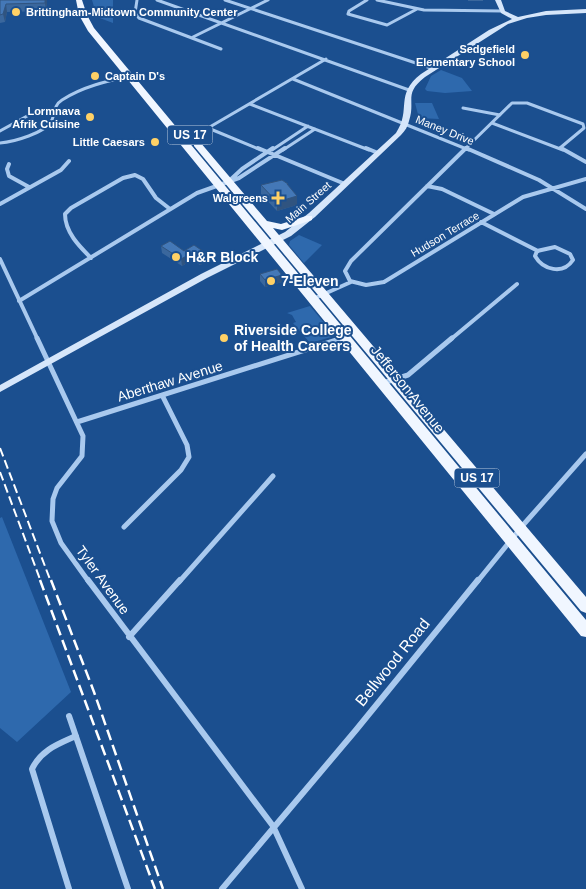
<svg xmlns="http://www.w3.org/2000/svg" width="586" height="889" viewBox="0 0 586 889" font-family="Helvetica,sans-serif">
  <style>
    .green { fill: #2e69ad }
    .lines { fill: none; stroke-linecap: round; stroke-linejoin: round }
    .street-far3 { stroke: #a9c9ee; stroke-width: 3 }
    .street-far2 { stroke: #a9c9ee; stroke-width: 4 }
    .street-far1 { stroke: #a9c9ee; stroke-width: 5 }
    .street { stroke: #a9c9ee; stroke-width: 6 }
    .secondary { fill: #d6e6fa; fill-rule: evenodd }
    .primary { fill: #f0f6ff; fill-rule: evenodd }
    .rail-far1 { stroke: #fff; stroke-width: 2; stroke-dasharray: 9 4; stroke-linecap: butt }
    .rail { stroke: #fff; stroke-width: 2.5; stroke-dasharray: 11 5; stroke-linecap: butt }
    .wall { fill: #3a679d }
    .shaded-wall { fill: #305480 }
    .building { fill: #4478b7; stroke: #305480 }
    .poi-dot { fill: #ffd166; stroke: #1b4f8f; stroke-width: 2 }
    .labels { text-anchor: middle; stroke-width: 4; stroke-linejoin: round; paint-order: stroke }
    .far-poi-label { font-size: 11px; font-weight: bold; fill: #fff; stroke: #1b4f8f; text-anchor: end }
    .far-street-label { font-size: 11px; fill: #fff; stroke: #1b4f8f }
    .shield { fill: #1b4f8f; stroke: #bbcadd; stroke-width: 1 }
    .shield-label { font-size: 12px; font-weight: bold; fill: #fff }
    .poi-label { font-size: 14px; font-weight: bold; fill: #fff; stroke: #1b4f8f; text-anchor: start }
    .street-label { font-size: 14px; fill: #fff; stroke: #1b4f8f }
    .near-street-label { font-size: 16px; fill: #fff; stroke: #1b4f8f }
  </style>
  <rect width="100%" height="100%" fill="#1b4f8f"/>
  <path class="green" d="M92 0H113V23L97 17Z
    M441 70 462 78 472 91 445 93 427 91 425 89 431 76Z
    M415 103H432L439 119 419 118Z
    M299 235 322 245 304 263 289 245 290 241Z
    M310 306 335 336 310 343 293 323 296 322 292 315 287 313Z
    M2 517 71 692 17 742 0 728V518Z"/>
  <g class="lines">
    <path class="street-far3" d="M137 0 135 13 139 18 221 49
      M157 0 409 90
      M225 0 434 69
      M367 0 349 11 348 14 387 25 417 9
      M377 0 424 10 502 11
      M193 37 268 0
      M293 79 469 150
      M250 104 369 150
      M463 108 500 115
      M492 123 563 150
      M208 128 261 150
      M0 131 29 115 52 112
      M181 139 208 128 326 59
      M0 143C13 142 46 133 52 120 55 112 54 105 62 100 85 85 113 80 139 74
      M272 150 308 126
      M283 150 315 129
      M464 150 512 103H527L583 124 584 128 560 148"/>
    <path class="street-far2" d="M258 148 345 184
      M366 148 378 153
      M466 148 539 180 586 209
      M466 148 351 261 345 271 350 281 366 285 384 282 523 197 586 179
      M561 148 586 162
      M9 164 7 169 9 176 29 187
      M229 181 242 169 273 148
      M427 186 442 189 494 214
      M0 204 61 170 69 161
      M481 222 538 251
      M555 247 570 254 573 260C563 275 543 270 535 256L537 251Z
      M91 258C79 246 65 232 65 214L71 208 123 178 135 175 143 179 156 198 170 209
      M0 259 38 340
      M313 299 351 282
      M19 301 197 193 239 178 285 148
      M339 340 344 338
      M450 340 517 284"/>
    <path class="street-far1" d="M37 338 83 436 82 456 57 488 53 499 52 521 61 543 89 582
      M383 383 408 375 452 338
      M77 422 343 338
      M124 527 181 470 189 457 187 445 162 395
      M179 582 273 476
      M477 582 524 524 586 454"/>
    <path class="street" d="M88 580 273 826 302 889
      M129 637 180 580
      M69 716 128 889
      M69 889 32 769C41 750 58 744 76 736
      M222 889 356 730 478 580"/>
    <path class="secondary" d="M495 0H501L505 11 518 17 546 11 586 9V13L546 15 527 18 508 24 425 77C403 94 416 100 409 121 408 126 405 131 401 135L315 217 291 236 207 278 0 392V385L201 274 285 232 309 213 396 133C412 109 394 95 421 74L489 30 512 19 501 13Z"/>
    <path class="primary" d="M76 0H82L87 15 94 28 586 620V637L581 636 88 31 79 15Z
      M197 141 200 142 267 221 281 224 306 216H312V220L282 230 273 228 586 597V613L581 611 194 146V142Z"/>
    <path class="rail-far1" d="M0 448 51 582
      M0 472 41 582"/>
    <path class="rail" d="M40 580 155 889
      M51 580 94 692 163 889"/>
  </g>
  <path class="wall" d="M0 0 47 3 46 11 7 12 5 22 0 23Z
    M468 0H483V1H468Z
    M288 184V186L297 196V205L277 211 261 194V185Z
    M194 245 208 261 200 265 192 260 182 266 162 253 161 246 184 251Z
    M260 274 282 282 265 287 260 281Z"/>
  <path class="shaded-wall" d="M45 0H47V3L46 11 45 3Z
    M6 4 7 12 5 22 3 14Z
    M297 196V205L277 211V202Z
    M192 253V260L182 266 181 259Z
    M207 254 208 261 200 265 199 258Z
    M282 275V282L265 287V280Z"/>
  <path class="building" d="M0 0H45V3L6 4 3 14 0 15Z
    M282 180 288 184H287L297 196 277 202 261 185Z
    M170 241 184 251 194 245 207 254 199 258 192 253 181 259 161 246Z
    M277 269 282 275 265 280 260 274Z"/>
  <g class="poi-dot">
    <circle cx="16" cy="12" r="5"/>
    <circle cx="525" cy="55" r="5"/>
    <circle cx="95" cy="76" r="5"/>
    <circle cx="90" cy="117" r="5"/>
    <circle cx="155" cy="142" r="5"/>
    <path d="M275.5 190.5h5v5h5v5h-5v5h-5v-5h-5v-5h5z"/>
    <circle cx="176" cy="257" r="5"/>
    <circle cx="271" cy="281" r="5"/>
    <circle cx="224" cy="338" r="5"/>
  </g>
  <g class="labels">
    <g class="far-poi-label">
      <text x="26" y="16" text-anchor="start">Brittingham-Midtown Community Center</text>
      <text x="515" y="53">Sedgefield<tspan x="515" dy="13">Elementary School</tspan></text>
      <text x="105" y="80" text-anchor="start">Captain D's</text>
      <text x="80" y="115">Lormnava<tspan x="80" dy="13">Afrik Cuisine</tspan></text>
      <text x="145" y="146">Little Caesars</text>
      <text x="268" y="202">Walgreens</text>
    </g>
    <g class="far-street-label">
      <text transform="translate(445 130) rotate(22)" y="4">Maney Drive</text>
      <text transform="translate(308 202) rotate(-41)" y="4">Main Street</text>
      <text transform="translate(445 234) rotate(-31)" y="4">Hudson Terrace</text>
    </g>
    <g class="shield">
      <rect x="167.5" y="125.5" width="45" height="19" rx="4"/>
      <rect x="454.5" y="468.5" width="45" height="19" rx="4"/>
    </g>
    <g class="shield-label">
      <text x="190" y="139">US 17</text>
      <text x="477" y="482">US 17</text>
    </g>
    <g class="poi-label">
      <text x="186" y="262">H&amp;R Block</text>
      <text x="281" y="286">7-Eleven</text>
      <text x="234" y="335">Riverside College<tspan x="234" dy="16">of Health Careers</tspan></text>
    </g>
    <g class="street-label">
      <text transform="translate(170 381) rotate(-17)" y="5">Aberthaw Avenue</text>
      <text transform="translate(408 389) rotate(51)" y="5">Jefferson Avenue</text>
      <text transform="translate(103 580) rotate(54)" y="5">Tyler Avenue</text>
    </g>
    <g class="near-street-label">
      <text transform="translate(392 662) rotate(-51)" y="6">Bellwood Road</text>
    </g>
  </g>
</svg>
